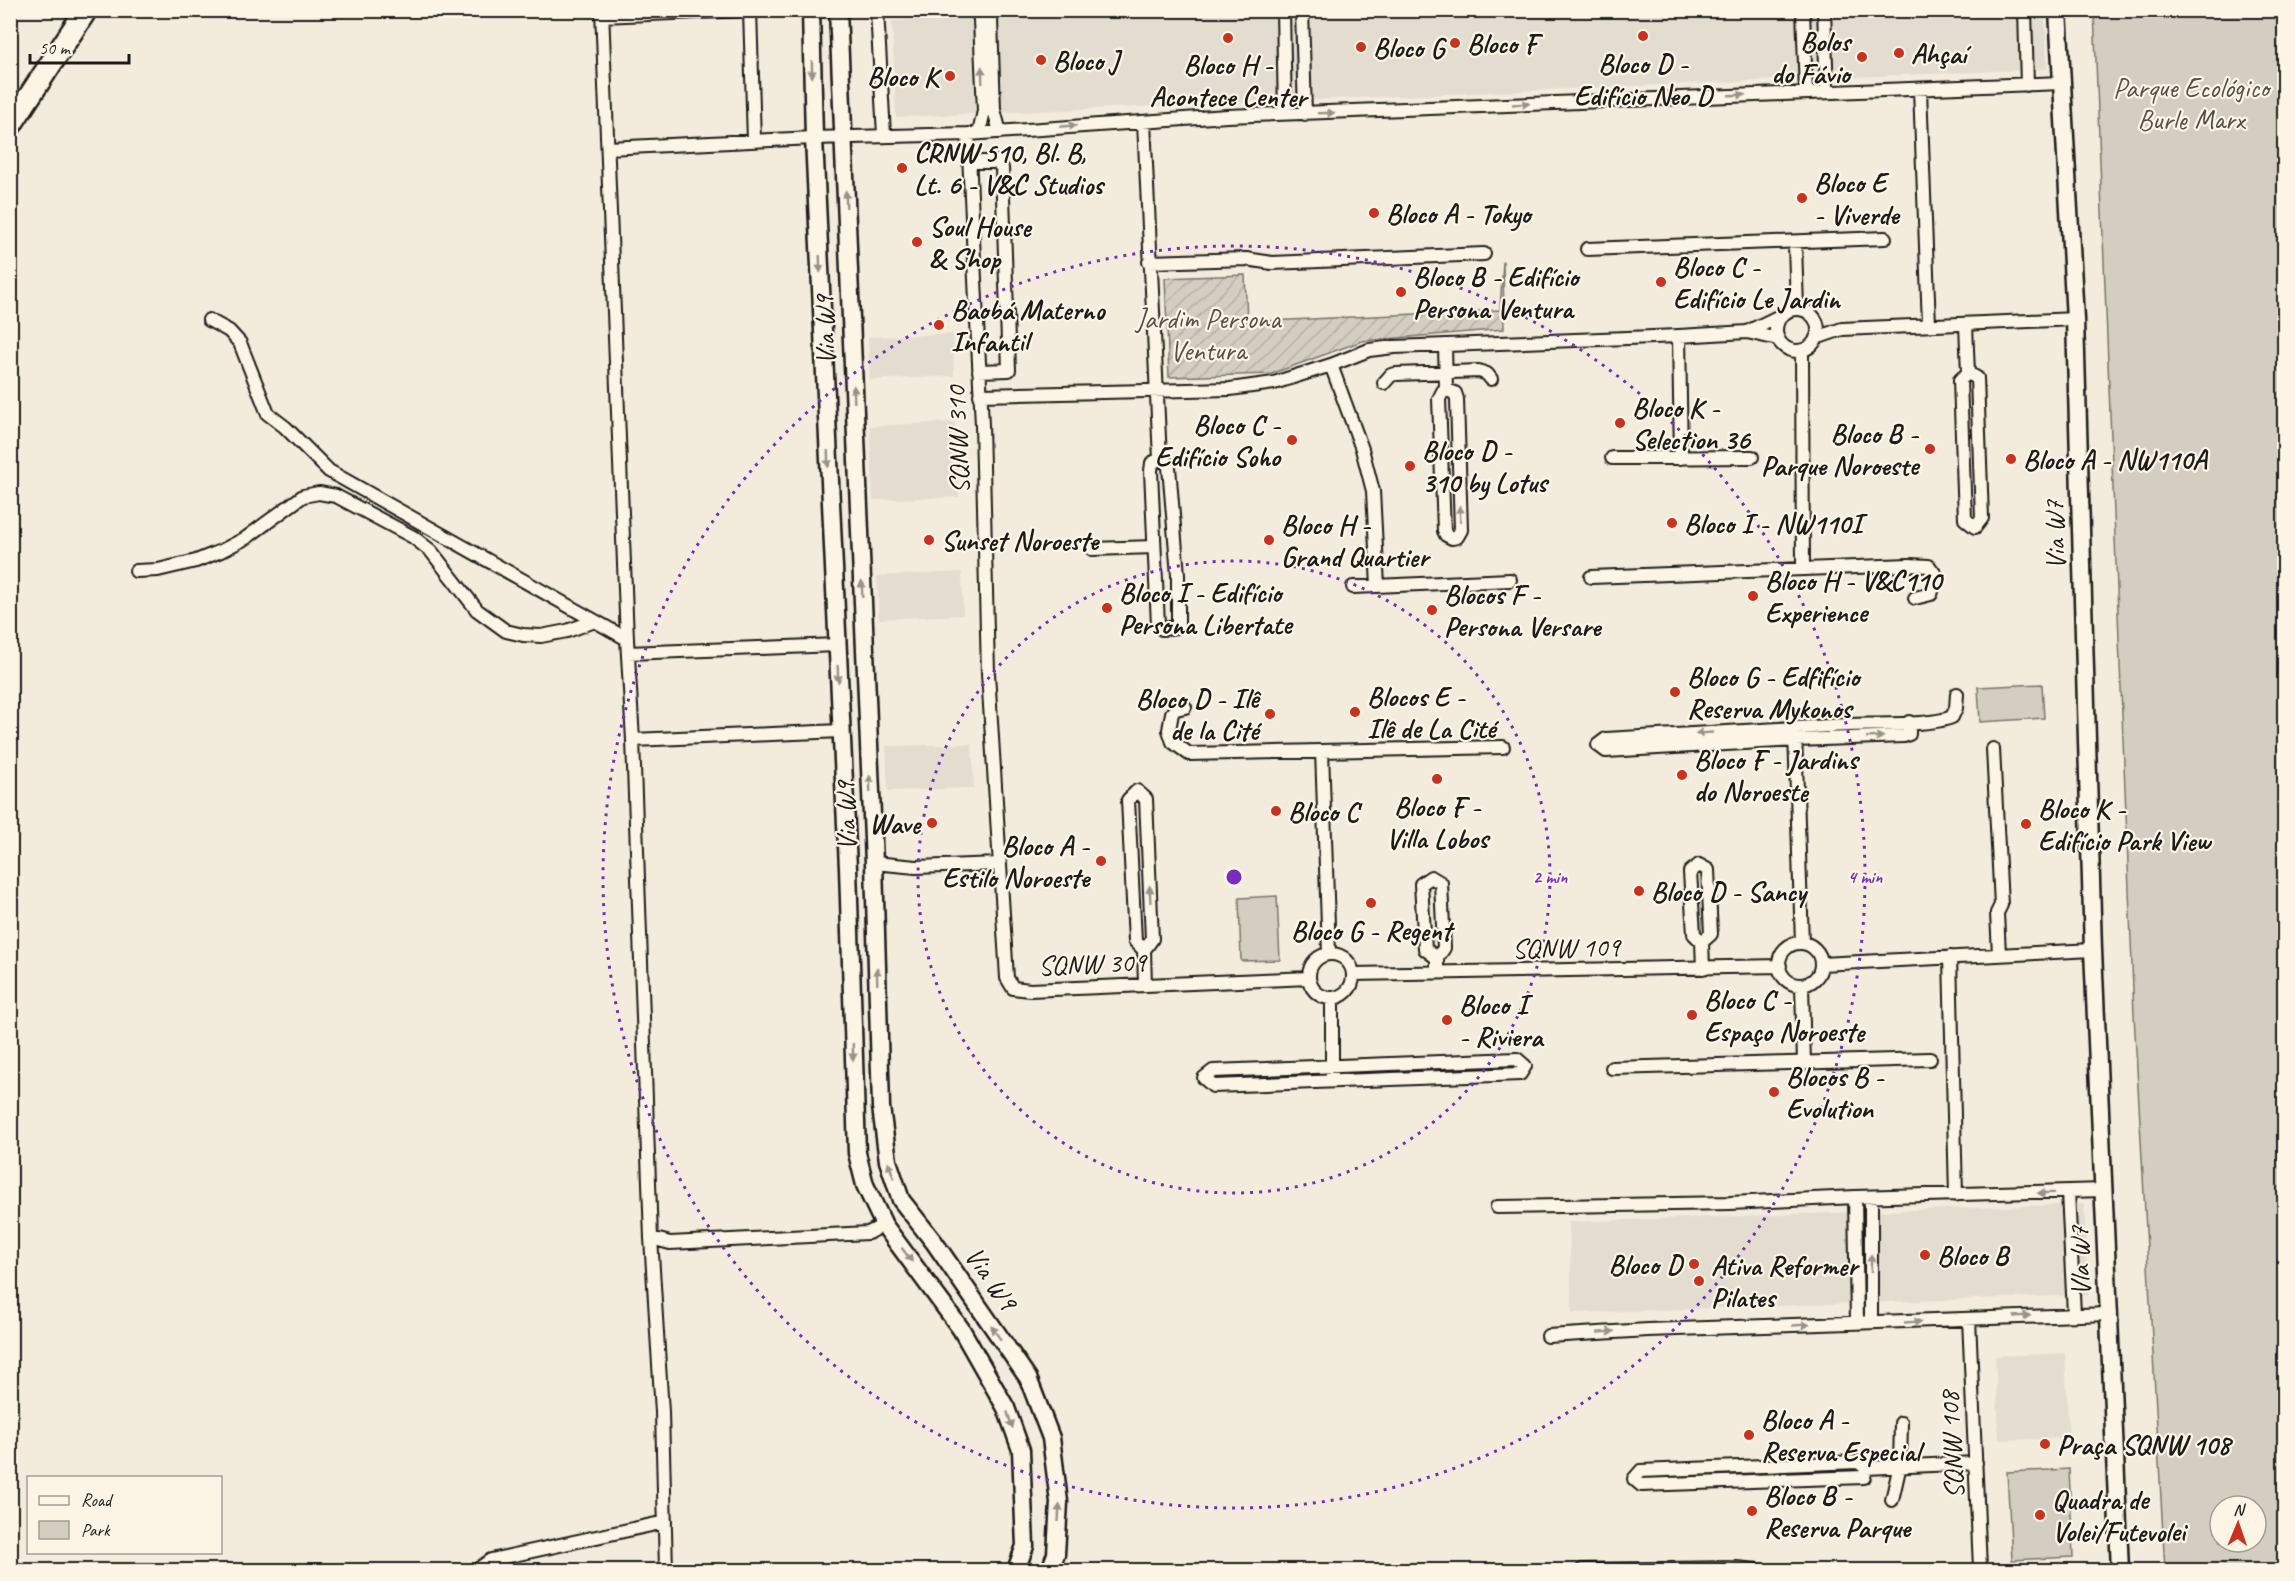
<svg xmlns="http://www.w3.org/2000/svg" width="2295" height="1581" viewBox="0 0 2295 1581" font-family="Caveat,sans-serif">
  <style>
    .built { fill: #e3ddcf }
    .park { fill: #d3cec1; stroke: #78756e; stroke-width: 1.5; fill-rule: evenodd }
    .garden { fill: url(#garden-furrows); stroke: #78756e; stroke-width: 1.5 }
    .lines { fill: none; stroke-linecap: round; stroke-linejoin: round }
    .street-casing { stroke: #1c1c1c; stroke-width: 16 }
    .secondary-casing { stroke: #1c1c1c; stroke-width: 21 }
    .highway-casing { stroke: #1c1c1c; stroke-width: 26 }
    .street { stroke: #fcf5e5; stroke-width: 12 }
    .secondary { stroke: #fcf5e5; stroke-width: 16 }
    .highway { stroke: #fcf5e5; stroke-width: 21 }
    .oneway { fill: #97938b }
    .ring { fill: none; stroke: #7b2cbf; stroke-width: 3; stroke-dasharray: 3 6 }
    .poi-dot { fill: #c8321e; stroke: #fcf5e5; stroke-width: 2 }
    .labels { text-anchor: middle; stroke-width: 4.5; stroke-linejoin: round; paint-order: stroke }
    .poi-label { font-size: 28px; font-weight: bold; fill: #1c1c1c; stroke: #fcf5e5; text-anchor: start }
    .park-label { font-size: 28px; fill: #53514e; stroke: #fcf5e5 }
    .street-label { font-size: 28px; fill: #1c1c1c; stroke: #fcf5e5 }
    .centre { fill: #7b2cbf; stroke: #fcf5e5; stroke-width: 3 }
    .ring-label { font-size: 18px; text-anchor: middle; font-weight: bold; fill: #7b2cbf; stroke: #fcf5e5; stroke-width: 4.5; stroke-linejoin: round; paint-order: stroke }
  </style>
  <defs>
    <pattern id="garden-furrows" width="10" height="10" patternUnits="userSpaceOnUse" patternTransform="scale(1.5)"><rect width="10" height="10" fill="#d3cec1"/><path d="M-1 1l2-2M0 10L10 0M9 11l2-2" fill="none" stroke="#b5b0a5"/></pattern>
  </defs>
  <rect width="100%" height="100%" fill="#f3ecdd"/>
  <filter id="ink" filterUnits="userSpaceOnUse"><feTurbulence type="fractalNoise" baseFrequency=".0167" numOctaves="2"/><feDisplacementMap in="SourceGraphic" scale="12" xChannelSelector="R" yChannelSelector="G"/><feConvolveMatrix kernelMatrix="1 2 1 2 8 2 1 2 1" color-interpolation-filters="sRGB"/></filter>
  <g filter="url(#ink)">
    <path class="built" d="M1132 10H2045L2047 69 896 117 892 21Z
      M953 334 954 376 870 380 868 337Z
      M955 422 959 497 873 500 870 426Z
      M962 572 963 615 879 619 877 576Z
      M972 744 974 788 888 791 886 746Z
      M2084 1204 2088 1295 1572 1313 1569 1222Z
      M2065 1353 2069 1438 1999 1440 1995 1356Z"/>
    <path class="park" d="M2094 11H2284V1570H2165L2134 1015ZM2220 1506H2256V1542H2220Z
      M2042 684 2044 718 1980 722 1978 687Z
      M1277 896 1280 960 1241 961 1239 898Z
      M2069 1469 2073 1557 2012 1560 2007 1472Z"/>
    <path class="garden" d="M1503 261 1504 329 1362 341 1271 374 1169 377 1165 278 1245 275 1247 322 1500 310Z"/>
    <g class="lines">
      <defs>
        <path id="street" d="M602 10 627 639 633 740 651 1238 662 1412 666 1570
          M750 10 754 141
          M877 10 884 135
          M978 10 980 20 984 111 979 133
          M993 10 991 19 994 110 1000 132
          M1283 10 1285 114
          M1302 10 1305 114
          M1803 10 1806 92
          M1824 10 1827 92
          M2025 10 2027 85
          M602 16 745 10
          M1920 89 1929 325
          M1144 122 1160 459
          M968 134 982 425 988 673 1007 978 1013 988 1030 990 1309 978
          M608 148 814 138 968 134 1227 116 2061 83
          M971 162H997L1002 168 1009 370 979 371
          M1795 243 1797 309
          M1587 249 1885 238
          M1149 262 1246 259 1272 263 1484 254
          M1776 330a21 21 0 1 1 42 0a21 21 0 1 1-42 0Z
          M209 320 229 331 240 343 268 414 285 427 329 471 627 639
          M1966 325 1968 373
          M1747 332 1784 314
          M1679 336 1681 458
          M1816 338 1842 329 2075 319
          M1445 345 1446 390 1443 391 1439 399 1444 531 1446 535 1452 538 1457 537 1461 530 1457 399 1455 393 1446 390
          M1802 351 1803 569
          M1331 365 1362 449 1373 491 1378 586
          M1968 373 1977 378 1982 518 1975 527 1965 519 1960 380Z
          M1384 383 1391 375 1396 374 1479 371 1487 374 1491 379
          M980 395 1230 389 1274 383 1331 365 1369 350 1394 347 1679 336 1747 332 1778 339
          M1612 458 1752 457
          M1160 459 1166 462 1169 467 1178 575V624L1177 627 1162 629 1158 625 1151 471 1152 463Z
          M1092 549 1154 547
          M136 571 158 570 196 561 221 551 246 538 303 496 319 493 336 496 413 537 431 551 477 610 506 631 523 635 541 636 567 631 595 621
          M1591 577 1909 565 1929 566 1937 577 1931 594 1915 598
          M1353 587 1510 580
          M628 653 837 645
          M1185 707 1176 709 1172 713 1169 730 1173 742 1189 754 1503 747
          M1909 722V734L1904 736 1796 740 1606 751 1598 745 1606 739C1686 734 1767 729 1848 725 1873 724 1931 726 1952 717L1956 708 1957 694
          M1795 732 1802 943
          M633 740 841 731
          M1993 749 2001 905 1997 913 1999 954
          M1322 751 1329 954
          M874 863 916 867 999 864
          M1702 942 1711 934 1708 870 1699 865 1690 872 1694 934 1702 942 1703 968
          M1779 964a21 21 0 1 1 42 0a21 21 0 1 1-42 0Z
          M1144 950 1135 941 1128 800 1137 791 1146 799 1152 939 1144 950 1145 985
          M1309 976a22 22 0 1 1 44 0a22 22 0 1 1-44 0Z
          M1950 957 1956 1195
          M1437 958 1425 949 1421 884 1431 877 1441 883 1444 948 1437 958V972
          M1821 964 2093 950
          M1353 974 1780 966
          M1802 985 1804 1064
          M1332 998V1074
          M1517 1059 1525 1066 1520 1074 1213 1086 1204 1078 1213 1071Z
          M1612 1068 1930 1059
          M2068 1192 2074 1314
          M1855 1197 1857 1323
          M1871 1197V1321
          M1497 1207 1730 1203 1855 1197 2104 1190
          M651 1238 670 1243 868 1233 884 1225
          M1969 1319 1980 1568
          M1548 1336 1648 1330 2108 1314
          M1858 1462 1866 1468 1864 1477 1641 1485 1634 1479 1641 1471Z
          M1866 1468 1976 1463
          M1892 1500 1900 1465 1901 1423
          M477 1570 491 1560 665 1522
          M1582 1570 1736 1568 1757 1570"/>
        <path id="secondary" d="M811 10 814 138 848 868 857 1153 865 1185 884 1225 961 1329 1006 1408 1021 1450 1025 1546 1016 1570
          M838 10 874 863 881 1107 888 1161 901 1200 934 1242 1028 1378 1051 1438 1059 1502 1056 1554 1050 1570
          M2058 10 2075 319 2093 950 2120 1570"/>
        <path id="highway" d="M10 126 86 10"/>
      </defs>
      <use href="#street" class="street-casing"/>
      <use href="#secondary" class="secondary-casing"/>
      <use href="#highway" class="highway-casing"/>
      <use href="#street" class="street"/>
      <use href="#secondary" class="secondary"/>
      <use href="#highway" class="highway"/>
    </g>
    <defs><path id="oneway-solid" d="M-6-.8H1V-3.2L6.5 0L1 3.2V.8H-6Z" transform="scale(1.5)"/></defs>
    <g class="oneway">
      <use href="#oneway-solid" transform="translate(812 69) rotate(89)"/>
      <use href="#oneway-solid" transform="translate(982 75) rotate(-92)"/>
      <use href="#oneway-solid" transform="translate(1737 95) rotate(-2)"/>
      <use href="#oneway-solid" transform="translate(1521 104) rotate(-3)"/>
      <use href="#oneway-solid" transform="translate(1326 113) rotate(-2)"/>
      <use href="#oneway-solid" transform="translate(1068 126) rotate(-5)"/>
      <use href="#oneway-solid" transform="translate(846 199) rotate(-92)"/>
      <use href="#oneway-solid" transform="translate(820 264) rotate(88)"/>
      <use href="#oneway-solid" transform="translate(854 394) rotate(-92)"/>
      <use href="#oneway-solid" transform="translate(828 459) rotate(88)"/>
      <use href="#oneway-solid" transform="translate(1460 514) rotate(-92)"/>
      <use href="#oneway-solid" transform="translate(862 589) rotate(-92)"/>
      <use href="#oneway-solid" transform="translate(838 674) rotate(87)"/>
      <use href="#oneway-solid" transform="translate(1704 733) rotate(177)"/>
      <use href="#oneway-solid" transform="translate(1875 737) rotate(-2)"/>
      <use href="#oneway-solid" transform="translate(870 784) rotate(-92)"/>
      <use href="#oneway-solid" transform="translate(1150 894) rotate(-93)"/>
      <use href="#oneway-solid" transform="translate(877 976) rotate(-92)"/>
      <use href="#oneway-solid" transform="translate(853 1052) rotate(89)"/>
      <use href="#oneway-solid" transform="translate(891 1170) rotate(-109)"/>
      <use href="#oneway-solid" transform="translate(2046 1193) rotate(179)"/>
      <use href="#oneway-solid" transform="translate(907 1255) rotate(53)"/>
      <use href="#oneway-solid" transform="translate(1871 1263) rotate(-90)"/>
      <use href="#oneway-solid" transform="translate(2022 1316) rotate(-3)"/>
      <use href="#oneway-solid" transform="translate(1913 1322) rotate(-3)"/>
      <use href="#oneway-solid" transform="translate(1801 1325) rotate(-3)"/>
      <use href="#oneway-solid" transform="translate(1606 1332) rotate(-4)"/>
      <use href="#oneway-solid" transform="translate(996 1333) rotate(-125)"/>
      <use href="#oneway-solid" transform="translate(1010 1420) rotate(71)"/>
      <use href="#oneway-solid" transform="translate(1059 1513) rotate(-86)"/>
    </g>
  </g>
  <g class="ring">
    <circle cx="1234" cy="877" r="316"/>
    <circle cx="1234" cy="877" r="631"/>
  </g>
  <g class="poi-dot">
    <circle cx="1643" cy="36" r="6"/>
    <circle cx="1228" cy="38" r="6"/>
    <circle cx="1455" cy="43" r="6"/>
    <circle cx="1361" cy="47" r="6"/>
    <circle cx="1899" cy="53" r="6"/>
    <circle cx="1862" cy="57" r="6"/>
    <circle cx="1041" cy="60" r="6"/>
    <circle cx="950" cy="76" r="6"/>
    <circle cx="902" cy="168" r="6"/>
    <circle cx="1802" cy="198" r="6"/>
    <circle cx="1374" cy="213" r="6"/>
    <circle cx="917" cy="242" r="6"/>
    <circle cx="1661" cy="282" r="6"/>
    <circle cx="1401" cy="292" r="6"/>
    <circle cx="939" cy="325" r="6"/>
    <circle cx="1620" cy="423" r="6"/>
    <circle cx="1292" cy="440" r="6"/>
    <circle cx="1930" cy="449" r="6"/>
    <circle cx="2011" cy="459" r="6"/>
    <circle cx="1410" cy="466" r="6"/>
    <circle cx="1672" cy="523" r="6"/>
    <circle cx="929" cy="540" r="6"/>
    <circle cx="1269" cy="540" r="6"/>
    <circle cx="1753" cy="596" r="6"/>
    <circle cx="1107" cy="608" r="6"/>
    <circle cx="1432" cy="610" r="6"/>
    <circle cx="1675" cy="692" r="6"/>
    <circle cx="1355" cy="712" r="6"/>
    <circle cx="1270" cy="714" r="6"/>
    <circle cx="1682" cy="775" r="6"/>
    <circle cx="1437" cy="779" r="6"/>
    <circle cx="1276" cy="811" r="6"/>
    <circle cx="932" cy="823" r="6"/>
    <circle cx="2026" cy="824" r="6"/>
    <circle cx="1101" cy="861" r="6"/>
    <circle cx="1639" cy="891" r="6"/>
    <circle cx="1371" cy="903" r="6"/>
    <circle cx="1692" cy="1015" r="6"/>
    <circle cx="1447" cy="1020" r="6"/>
    <circle cx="1774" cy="1092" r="6"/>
    <circle cx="1925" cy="1255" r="6"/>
    <circle cx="1694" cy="1264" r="6"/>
    <circle cx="1699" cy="1281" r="6"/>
    <circle cx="1749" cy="1435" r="6"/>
    <circle cx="2045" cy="1444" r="6"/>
    <circle cx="1752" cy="1511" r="6"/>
    <circle cx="2040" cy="1515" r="6"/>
  </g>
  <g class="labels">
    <g class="poi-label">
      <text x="1850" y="51" text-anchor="end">Bolos<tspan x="1850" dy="32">do Fávio</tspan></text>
      <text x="1467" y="53">Bloco F</text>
      <text x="1373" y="57">Bloco G</text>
      <text x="1911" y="63">Ahçaí</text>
      <text x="1053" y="70">Bloco J</text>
      <text x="1643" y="73" text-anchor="middle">Bloco D -<tspan x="1643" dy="32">Edifício Neo D</tspan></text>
      <text x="1228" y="74" text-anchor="middle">Bloco H -<tspan x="1228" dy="32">Acontece Center</tspan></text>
      <text x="938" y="86" text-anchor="end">Bloco K</text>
      <text x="914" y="162">CRNW 510, Bl. B,<tspan x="914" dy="32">Lt. 6 - V&amp;C Studios</tspan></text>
      <text x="1814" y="192">Bloco E<tspan x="1814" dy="32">- Viverde</tspan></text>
      <text x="1386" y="223">Bloco A - Tokyo</text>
      <text x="929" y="236">Soul House<tspan x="929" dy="32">&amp; Shop</tspan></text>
      <text x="1673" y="276">Bloco C -<tspan x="1673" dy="32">Edifício Le Jardin</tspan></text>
      <text x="1413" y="286">Bloco B - Edifício<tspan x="1413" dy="32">Persona Ventura</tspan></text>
      <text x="951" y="319">Baobá Materno<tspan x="951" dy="32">Infantil</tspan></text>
      <text x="1632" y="417">Bloco K -<tspan x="1632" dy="32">Selection 36</tspan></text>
      <text x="1280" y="434" text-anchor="end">Bloco C -<tspan x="1280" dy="32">Edifício Soho</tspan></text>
      <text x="1918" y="443" text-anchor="end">Bloco B -<tspan x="1918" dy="32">Parque Noroeste</tspan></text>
      <text x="1422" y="460">Bloco D -<tspan x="1422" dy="32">310 by Lotus</tspan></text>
      <text x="2023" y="469">Bloco A - NW110A</text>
      <text x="1684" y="533">Bloco I - NW110I</text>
      <text x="1281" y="534">Bloco H -<tspan x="1281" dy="32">Grand Quartier</tspan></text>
      <text x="941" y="550">Sunset Noroeste</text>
      <text x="1765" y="590">Bloco H - V&amp;C110<tspan x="1765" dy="32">Experience</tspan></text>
      <text x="1119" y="602">Bloco I - Edifício<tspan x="1119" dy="32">Persona Libertate</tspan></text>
      <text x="1444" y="604">Blocos F -<tspan x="1444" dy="32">Persona Versare</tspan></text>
      <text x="1687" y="686">Bloco G - Edfifício<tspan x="1687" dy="32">Reserva Mykonos</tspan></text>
      <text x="1367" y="706">Blocos E -<tspan x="1367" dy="32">Ilê de La Cité</tspan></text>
      <text x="1258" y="708" text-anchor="end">Bloco D - Ilê<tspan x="1258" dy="32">de la Cité</tspan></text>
      <text x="1694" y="769">Bloco F - Jardins<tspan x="1694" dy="32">do Noroeste</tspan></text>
      <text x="1437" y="816" text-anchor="middle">Bloco F -<tspan x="1437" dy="32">Villa Lobos</tspan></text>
      <text x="2038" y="818">Bloco K -<tspan x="2038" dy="32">Edifício Park View</tspan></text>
      <text x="1288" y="821">Bloco C</text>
      <text x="920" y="833" text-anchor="end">Wave</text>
      <text x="1089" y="855" text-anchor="end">Bloco A -<tspan x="1089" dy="32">Estilo Noroeste</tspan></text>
      <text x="1651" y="901">Bloco D - Sancy</text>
      <text x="1371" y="940" text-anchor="middle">Bloco G - Regent</text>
      <text x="1704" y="1009">Bloco C -<tspan x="1704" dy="32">Espaço Noroeste</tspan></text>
      <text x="1459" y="1014">Bloco I<tspan x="1459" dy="32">- Riviera</tspan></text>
      <text x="1786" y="1086">Blocos B -<tspan x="1786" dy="32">Evolution</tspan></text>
      <text x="1937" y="1265">Bloco B</text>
      <text x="1682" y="1274" text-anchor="end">Bloco D</text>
      <text x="1711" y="1275">Ativa Reformer<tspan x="1711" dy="32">Pilates</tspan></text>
      <text x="1761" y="1429">Bloco A -<tspan x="1761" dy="32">Reserva Especial</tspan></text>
      <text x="2057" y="1454">Praça SQNW 108</text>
      <text x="1764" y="1505">Bloco B -<tspan x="1764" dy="32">Reserva Parque</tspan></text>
      <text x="2052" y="1509">Quadra de<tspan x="2052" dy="32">Volei/Futevolei</tspan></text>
    </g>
    <g class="park-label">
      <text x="2191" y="97">Parque Ecológico<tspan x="2191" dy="32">Burle Marx</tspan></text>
      <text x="1208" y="328">Jardim Persona<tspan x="1208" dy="32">Ventura</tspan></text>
    </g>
    <g class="street-label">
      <text transform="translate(824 330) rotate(-92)" y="10">Via W9</text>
      <text transform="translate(957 440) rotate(-92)" y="10">SQNW 310</text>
      <text transform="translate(2054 535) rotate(-92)" y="10">Via W7</text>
      <text transform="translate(845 816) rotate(-92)" y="10">Via W9</text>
      <text transform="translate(1566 947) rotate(-1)" y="10">SQNW 109</text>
      <text transform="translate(1092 963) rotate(-2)" y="10">SQNW 309</text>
      <text transform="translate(2079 1261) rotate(-92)" y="10">Vla W7</text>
      <text transform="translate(992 1278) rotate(55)" y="10">Via W9</text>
      <text transform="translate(1951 1445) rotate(-93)" y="10">SQNW 108</text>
    </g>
  </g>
  <circle cx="1234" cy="877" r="9" class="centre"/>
  <g class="ring-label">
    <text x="1550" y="883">2 min</text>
    <text x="1865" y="883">4 min</text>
  </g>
  <rect width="2295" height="1581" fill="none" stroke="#fcf5e5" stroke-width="36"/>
  <rect x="18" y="18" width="2259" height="1545" fill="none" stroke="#1c1c1c" stroke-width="2" filter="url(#ink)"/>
  <rect x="27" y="1476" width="195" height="78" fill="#fcf5e5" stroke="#a29e95" stroke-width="1.5"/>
  <rect x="39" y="1496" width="30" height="9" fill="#fcf5e5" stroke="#a29e95" stroke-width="1.5"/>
  <text x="81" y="1506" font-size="18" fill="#1c1c1c">Road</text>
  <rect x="39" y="1521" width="30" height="18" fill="#d3cec1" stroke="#a29e95" stroke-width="1.5"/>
  <text x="81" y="1536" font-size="18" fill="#1c1c1c">Park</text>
  <g transform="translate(2238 1524) rotate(2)"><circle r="28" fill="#fcf5e5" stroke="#a29e95" stroke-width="1.5"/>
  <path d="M0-4.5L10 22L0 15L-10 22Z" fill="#c8321e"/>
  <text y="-9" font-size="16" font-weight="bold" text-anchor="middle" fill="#1c1c1c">N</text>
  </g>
  <path d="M30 54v9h99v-9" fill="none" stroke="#1c1c1c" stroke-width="3"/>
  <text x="39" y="54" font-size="18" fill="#1c1c1c" stroke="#fcf5e5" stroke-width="4.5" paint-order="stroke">50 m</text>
</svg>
